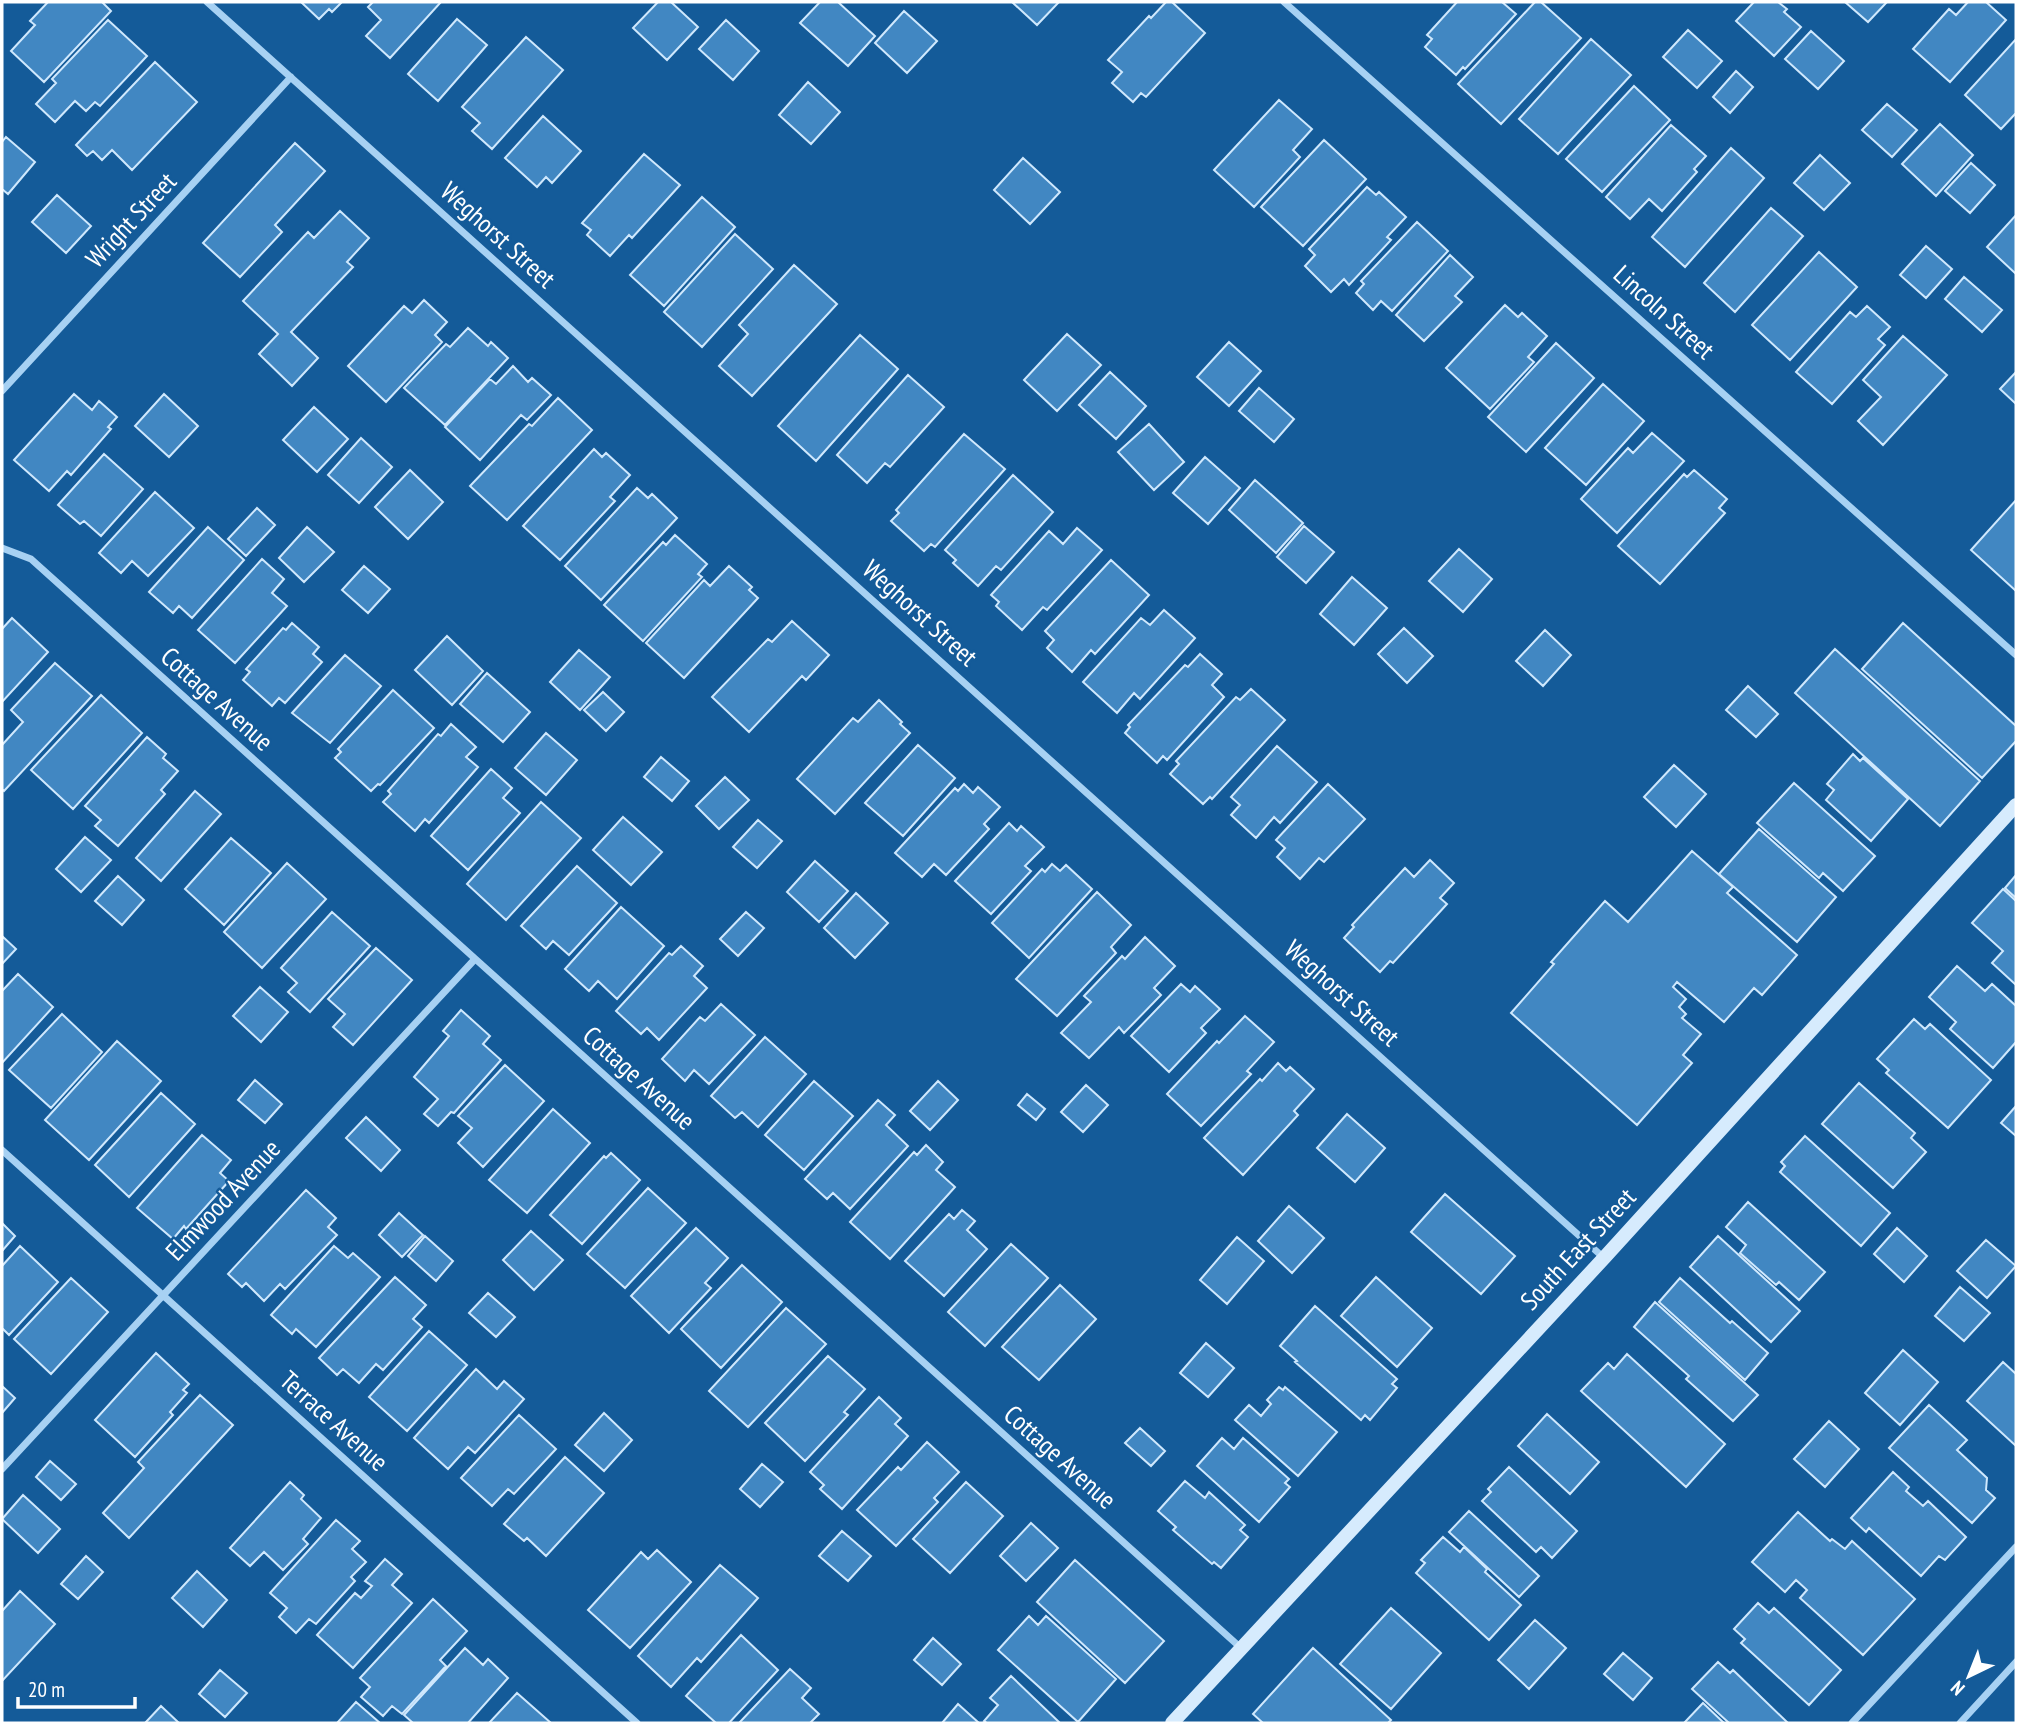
<svg xmlns="http://www.w3.org/2000/svg" width="2018" height="1725" viewBox="0 0 2018 1725" font-family="'PT Sans Narrow',sans-serif">
  <style>
    .building { fill: #4187c2; stroke: #cfe8fd; stroke-width: 2 }
    .lines { fill: none; stroke-linecap: round; stroke-linejoin: round }
    .street { stroke: #a7d1f3; stroke-width: 7 }
    .secondary { stroke: #d6ebfd; stroke-width: 14 }
    .labels { text-anchor: middle; stroke-width: 5; stroke-linejoin: round; paint-order: stroke }
    .street-label { font-size: 26px; fill: #fff; stroke: #145b99 }
  </style>
  <rect width="100%" height="100%" fill="#145b99"/>
  <path class="building" d="M48 2H102L111 11 44 82 11 51 35 25 30 21Z
    M301 2H342L332 12 329 9 319 19Z
    M373 2H441L390 58 366 36 381 20 368 7Z
    M658 2H671L698 27 667 60 633 28Z
    M820 2H838L875 36 848 66 800 23Z
    M1012 2H1059L1037 25Z
    M1166 2H1172L1205 33 1146 97 1141 93 1133 102 1112 83 1122 72 1108 60 1149 16 1151 18Z
    M1457 2H1502L1516 14 1465 69 1463 67 1456 75 1425 47 1432 39 1427 35Z
    M1535 2H1541L1581 38 1501 124 1458 84Z
    M1754 2H1778L1787 9 1784 12 1801 27 1774 56 1736 21Z
    M1845 2H1887L1868 22Z
    M1968 2H1986L2006 20 1950 82 1913 49 1949 9 1956 15Z
    M904 11 937 41 907 73 875 43Z
    M457 19 487 45 438 101 408 74Z
    M108 20 147 56 100 106 95 102 86 111 75 101 55 122 36 104 56 83 52 79Z
    M726 20 759 51 733 80 699 49Z
    M1688 30 1722 61 1697 88 1663 57Z
    M1811 31 1844 61 1818 89 1785 59Z
    M526 37 563 70 492 149 472 131 480 123 462 107Z
    M1591 39 1631 75 1558 154 1519 119Z
    M2016 39V113L2001 129 1965 95Z
    M155 62 197 102 132 170 112 150 102 160 93 151 87 156 76 145Z
    M1736 71 1753 87 1730 113 1713 97Z
    M808 82 840 112 811 144 779 115Z
    M1634 86 1670 120 1602 192 1566 159Z
    M1279 100 1312 129 1293 150 1300 157 1254 207 1214 170Z
    M1887 104 1917 130 1892 157 1862 130Z
    M543 116 581 151 552 183 546 177 537 187 505 158Z
    M1940 124 1973 155 1936 196 1902 164Z
    M1671 125 1706 156 1694 169 1697 172 1662 211 1649 199 1630 219 1606 197Z
    M6 137 35 162 8 194 2 189V142Z
    M1324 140 1366 179 1303 246 1261 207Z
    M295 143 325 171 275 225 282 232 240 277 203 243Z
    M1731 148 1764 178 1685 267 1652 237Z
    M644 154 680 185 632 238 629 235 610 256 587 235 591 230 582 223Z
    M1820 155 1850 183 1824 210 1794 183Z
    M1023 158 1060 192 1030 224 994 190Z
    M1971 163 1995 185 1970 213 1945 191Z
    M1367 187 1376 195 1379 192 1406 217 1387 237 1391 240 1349 285 1344 279 1331 292 1305 266 1315 255 1309 249Z
    M57 195 91 226 66 253 32 222Z
    M702 197 735 227 664 306 630 275Z
    M1771 208 1803 236 1735 312 1704 283Z
    M340 211 369 238 347 262 353 267 291 332 318 358 292 386 259 354 278 334 243 301 308 232 314 238Z
    M2016 215V274L1987 247Z
    M1417 222 1448 251 1392 311 1381 301 1373 310 1356 293 1364 284 1361 281Z
    M735 234 773 269 702 347 664 312Z
    M1926 246 1952 269 1926 298 1900 275Z
    M1819 252 1857 287 1790 360 1752 325Z
    M1450 255 1473 277 1455 296 1462 302 1424 341 1396 315Z
    M794 265 837 304 752 396 719 366 748 334 739 325Z
    M1964 277 2002 310 1982 332 1945 299Z
    M424 300 447 322 435 335 442 342 386 402 348 366 404 306 412 313Z
    M1505 305 1518 317 1522 313 1547 336 1528 357 1534 362 1490 409 1446 368Z
    M1867 306 1890 327 1878 339 1885 345 1832 404 1796 372 1850 312 1856 317Z
    M468 328 488 346 491 342 508 358 445 425 404 388 446 344 450 347Z
    M1067 334 1101 365 1057 411 1024 380Z
    M860 335 898 369 816 461 778 426Z
    M1903 336 1947 375 1883 445 1858 421 1881 397 1863 380Z
    M1229 342 1261 371 1229 406 1197 377Z
    M1556 343 1594 378 1526 452 1488 417Z
    M513 366 528 382 532 378 551 395 527 420 521 415 480 460 445 427 490 379 496 384Z
    M1110 372 1146 406 1116 439 1079 405Z
    M2016 372V404L2000 389Z
    M908 375 944 407 890 467 885 463 867 483 837 455Z
    M1603 384 1644 421 1586 485 1545 448Z
    M1259 388 1294 419 1274 442 1239 411Z
    M74 394 92 410 99 401 117 417 108 427 111 429 71 475 67 471 49 491 14 460Z
    M164 394 198 426 169 457 135 426Z
    M558 398 592 430 507 520 470 486 529 424 532 426Z
    M314 407 348 439 317 472 283 440Z
    M1149 424 1184 462 1154 490 1118 452Z
    M1652 433 1684 461 1617 533 1581 499 1628 448 1633 453Z
    M964 434 1005 469 935 547 931 544 924 551 891 521 899 513 896 510Z
    M361 438 392 467 359 503 328 475Z
    M594 449 602 457 606 453 630 475 610 497 615 501 560 560 523 526Z
    M104 454 143 489 101 536 84 521 80 524 58 505Z
    M1205 457 1240 488 1208 524 1173 493Z
    M410 470 443 502 408 539 375 507Z
    M1694 470 1727 499 1719 508 1725 513 1660 584 1618 546 1684 474 1687 477Z
    M1013 475 1053 512 1001 570 996 566 978 586 953 563 956 560 945 550Z
    M1255 480 1303 523 1276 553 1229 510Z
    M637 488 648 498 652 494 677 518 601 600 565 566Z
    M155 492 194 528 148 576 132 561 121 573 99 553Z
    M2016 500V591L1971 550Z
    M257 508 275 525 246 556 228 539Z
    M1304 526 1334 552 1306 583 1277 557Z
    M208 527 244 560 192 618 179 606 173 613 149 592Z
    M307 527 334 552 304 582 279 558Z
    M1077 528 1102 550 1047 610 1043 607 1022 630 996 606 999 602 991 595 1049 531 1063 544Z
    M675 535 707 564 698 574 702 577 643 641 604 605 663 542 666 545Z
    M1459 549 1492 579 1463 612 1429 581Z
    M262 559 284 579 272 593 287 606 235 663 198 630Z
    M1111 560 1149 595 1095 654 1091 650 1072 672 1047 648 1054 640 1045 631Z
    M364 566 390 589 368 613 342 590Z
    M729 566 752 587 749 590 758 598 684 678 646 643 704 580 710 586Z
    M1352 577 1387 608 1354 645 1320 614Z
    M1164 610 1195 638 1140 699 1134 693 1117 713 1083 682 1141 618 1150 625Z
    M12 618 48 652 2 702V629Z
    M792 621 829 655 806 680 802 676 749 732 712 697 768 639 772 642Z
    M292 623 319 647 313 654 322 662 285 703 279 698 272 706 243 680 250 672 246 669 283 628 286 630Z
    M1903 623 2016 726V741L1982 778 1862 669Z
    M1404 628 1433 656 1407 683 1378 654Z
    M1545 630 1571 655 1543 686 1516 661Z
    M447 636 483 671 452 705 415 670Z
    M1835 649 1980 781 1940 826 1795 693Z
    M579 650 610 677 580 710 550 682Z
    M1200 654 1222 674 1212 685 1224 697 1167 760 1163 756 1157 763 1125 733 1130 727 1128 725 1185 665 1188 667Z
    M345 655 381 686 330 743 292 713Z
    M55 663 92 696 4 791 2 789V745L23 722 11 710Z
    M487 673 530 712 503 742 460 704Z
    M1748 686 1778 714 1756 737 1726 710Z
    M1251 689 1285 720 1212 799 1210 797 1203 804 1170 774 1179 764 1176 761 1236 697 1240 700Z
    M393 690 434 728 380 785 378 784 371 791 335 758 341 752 338 749Z
    M603 692 624 712 606 731 584 710Z
    M101 695 142 733 73 809 31 770Z
    M879 700 902 722 900 724 910 733 835 814 797 779 853 718 858 722Z
    M451 724 476 747 466 757 478 767 429 823 425 819 415 831 383 802 391 794 388 791 438 734 441 736Z
    M546 733 577 760 546 795 515 768Z
    M147 737 166 754 163 758 178 771 161 790 165 794 118 846 95 826 101 820 85 806Z
    M918 745 955 778 903 836 865 803Z
    M1277 746 1317 782 1280 823 1274 817 1256 838 1231 815 1240 805 1231 797Z
    M1853 754 1860 761 1863 758 1908 799 1871 841 1826 800 1834 790 1827 784Z
    M661 757 689 781 672 801 644 777Z
    M1674 765 1706 794 1676 827 1644 797Z
    M491 769 512 788 503 798 520 813 468 870 431 836Z
    M725 777 749 800 719 829 696 806Z
    M1794 783 1875 856 1843 891 1823 873 1819 878 1757 823Z
    M964 784 973 793 978 787 1000 807 984 824 989 829 946 875 934 864 922 877 895 853 955 788 958 791Z
    M1328 784 1365 819 1324 862 1319 858 1300 879 1277 857 1285 848 1276 840Z
    M195 791 221 814 161 881 136 858Z
    M541 802 581 838 506 920 467 884Z
    M623 817 662 852 631 885 593 850Z
    M758 820 782 841 757 868 733 847Z
    M1009 823 1017 831 1021 826 1044 847 1025 866 1031 871 991 914 955 881Z
    M1759 829 1836 897 1797 942 1719 874Z
    M85 837 111 860 81 892 56 869Z
    M231 838 271 873 224 925 185 889Z
    M1692 851 1733 887 1727 893 1797 955 1762 995 1754 988 1724 1022 1677 982 1673 987 1686 999 1679 1007 1686 1014 1682 1018 1701 1034 1683 1055 1692 1063 1637 1125 1511 1013 1554 964 1551 962 1605 901 1628 922Z
    M1430 860 1454 883 1440 898 1447 904 1393 963 1390 961 1380 972 1344 938 1354 927 1352 925 1405 868 1414 877Z
    M815 861 848 891 819 922 787 892Z
    M287 863 326 899 262 968 224 932Z
    M1052 864 1060 871 1066 865 1092 889 1029 958 992 923 1042 869 1045 872Z
    M577 866 617 903 569 955 553 941 546 949 521 926Z
    M2016 875V898L2005 888Z
    M118 876 144 900 122 925 95 901Z
    M2003 889 2016 901V985L1992 963 2003 951 1972 923Z
    M1097 892 1131 925 1111 947 1116 953 1057 1016 1016 979Z
    M856 893 888 923 855 958 824 928Z
    M621 907 664 946 617 999 598 981 589 991 565 969Z
    M332 912 370 946 310 1012 288 992 297 983 281 968Z
    M746 912 764 928 738 956 720 939Z
    M2 936 16 949 2 964Z
    M1145 937 1175 966 1154 988 1161 995 1124 1033 1119 1027 1089 1058 1061 1033 1091 1002 1084 996 1122 956 1125 959Z
    M681 946 703 966 694 976 707 988 659 1040 647 1028 641 1034 616 1011 669 953 672 955Z
    M376 948 412 980 353 1045 333 1027 345 1014 328 999Z
    M1957 966 1985 991 1992 984 2016 1006V1042L1993 1068 1950 1029 1956 1022 1929 997Z
    M18 974 53 1007 2 1063V991Z
    M1181 984 1190 992 1195 986 1220 1009 1201 1028 1206 1033 1169 1072 1131 1036Z
    M260 987 288 1012 261 1042 233 1016Z
    M721 1004 755 1035 709 1084 694 1070 685 1081 662 1059 700 1017 705 1021Z
    M461 1010 490 1036 483 1044 501 1060 454 1113 451 1112 438 1126 424 1114 438 1099 414 1077 449 1036 443 1031Z
    M62 1014 102 1052 51 1108 9 1070Z
    M1245 1016 1274 1042 1247 1071 1251 1074 1201 1126 1167 1094 1217 1041 1219 1043Z
    M1914 1019 1925 1029 1930 1024 1991 1080 1948 1128 1886 1073 1889 1070 1877 1059Z
    M765 1037 806 1074 758 1127 742 1112 735 1118 711 1096Z
    M117 1041 161 1081 89 1160 45 1120Z
    M1278 1063 1286 1071 1290 1067 1314 1089 1294 1111 1298 1115 1243 1175 1204 1138 1260 1079 1262 1081Z
    M505 1065 544 1101 483 1167 458 1143 472 1128 458 1116Z
    M255 1080 282 1104 265 1123 238 1100Z
    M814 1081 853 1116 804 1170 765 1135Z
    M938 1081 958 1100 930 1130 910 1111Z
    M1859 1083 1915 1133 1911 1138 1926 1152 1893 1188 1822 1124Z
    M1086 1085 1108 1105 1083 1132 1061 1112Z
    M161 1093 195 1124 129 1197 95 1165Z
    M1027 1094 1045 1109 1036 1120 1018 1105Z
    M878 1100 895 1115 886 1125 908 1146 850 1209 833 1193 827 1199 805 1179Z
    M2016 1106V1136L2001 1123Z
    M553 1109 590 1143 527 1213 489 1180Z
    M1347 1114 1385 1148 1355 1182 1317 1148Z
    M366 1117 400 1150 381 1171 346 1138Z
    M202 1135 231 1160 220 1173 229 1181 186 1229 184 1226 173 1239 137 1208Z
    M1805 1136 1890 1213 1861 1246 1780 1172 1785 1166 1781 1162Z
    M926 1145 943 1162 936 1170 955 1187 890 1259 850 1222 914 1152 917 1155Z
    M611 1153 640 1180 582 1244 550 1215 604 1156 606 1158Z
    M648 1188 686 1223 625 1288 587 1254Z
    M306 1190 336 1218 328 1227 337 1235 285 1289 280 1284 264 1301 246 1283 242 1287 228 1274Z
    M1445 1194 1515 1256 1481 1294 1411 1232Z
    M1748 1202 1825 1272 1799 1300 1779 1282 1776 1285 1740 1253 1746 1245 1726 1227Z
    M1289 1206 1324 1238 1292 1273 1258 1241Z
    M962 1210 975 1221 967 1230 987 1249 944 1296 905 1261 949 1214 954 1219Z
    M399 1213 423 1235 402 1257 379 1235Z
    M2 1223 15 1236 2 1251Z
    M696 1228 728 1258 705 1283 711 1288 669 1333 631 1296Z
    M1897 1228 1927 1256 1904 1282 1874 1254Z
    M531 1231 563 1260 534 1290 503 1260Z
    M425 1236 453 1261 436 1281 408 1256Z
    M1718 1236 1800 1311 1771 1342 1690 1267Z
    M1237 1237 1264 1261 1227 1304 1200 1280Z
    M1986 1240 2016 1266 1987 1298 1957 1271Z
    M1011 1244 1048 1278 985 1346 948 1312Z
    M20 1246 58 1282 9 1335 2 1328V1266Z
    M334 1246 348 1258 353 1253 380 1277 316 1347 296 1329 292 1334 271 1315Z
    M742 1265 782 1302 721 1368 681 1329Z
    M395 1277 426 1305 413 1319 422 1327 383 1370 376 1364 359 1383 343 1369 337 1375 319 1358Z
    M1376 1277 1432 1328 1397 1367 1341 1316Z
    M71 1278 108 1312 51 1374 14 1339Z
    M1680 1278 1730 1323 1732 1321 1768 1353 1745 1380 1659 1302Z
    M1060 1285 1096 1319 1039 1380 1002 1347Z
    M1960 1287 1990 1313 1964 1341 1935 1316Z
    M488 1293 515 1317 496 1337 469 1313Z
    M1655 1302 1758 1395 1733 1421 1686 1379 1689 1376 1634 1327Z
    M1315 1306 1397 1379 1392 1384 1397 1388 1370 1420 1365 1415 1361 1420 1295 1362 1297 1361 1280 1346Z
    M786 1308 826 1344 748 1427 709 1391Z
    M429 1331 467 1365 407 1431 369 1397Z
    M1206 1343 1234 1368 1208 1397 1180 1373Z
    M1903 1350 1938 1382 1900 1425 1865 1393Z
    M156 1353 189 1384 183 1390 187 1393 170 1412 173 1415 135 1457 95 1420Z
    M1627 1354 1725 1444 1686 1487 1581 1391 1608 1363 1614 1369Z
    M828 1356 865 1389 844 1412 848 1415 805 1461 765 1423Z
    M2003 1362 2016 1374V1446L1967 1401Z
    M476 1369 497 1389 504 1381 524 1399 475 1453 468 1447 448 1469 414 1438Z
    M2 1386 15 1398 2 1413Z
    M1279 1387 1283 1390 1285 1387 1337 1432 1298 1476 1235 1420 1249 1405 1261 1416 1271 1404 1267 1400Z
    M200 1395 233 1425 129 1538 103 1513 144 1468 138 1462Z
    M879 1397 901 1418 895 1424 908 1436 842 1509 820 1489 824 1485 810 1472Z
    M1929 1405 1967 1440 1957 1450 1987 1478 1986 1490 1995 1498 1972 1523 1889 1448Z
    M604 1413 632 1440 604 1471 575 1445Z
    M1547 1414 1599 1462 1570 1494 1518 1446Z
    M519 1415 556 1449 514 1494 508 1489 492 1506 461 1478Z
    M1829 1421 1859 1449 1825 1487 1794 1459Z
    M1140 1428 1165 1451 1151 1466 1125 1443Z
    M1222 1438 1234 1449 1243 1438 1289 1479 1285 1483 1290 1487 1259 1522 1197 1466Z
    M927 1442 959 1472 934 1498 938 1502 896 1546 857 1510 898 1467 901 1470Z
    M565 1457 604 1493 546 1556 527 1538 524 1541 504 1524Z
    M50 1461 76 1484 61 1500 36 1477Z
    M762 1464 783 1482 760 1507 740 1489Z
    M1509 1467 1577 1531 1552 1558 1541 1547 1536 1552 1482 1501 1491 1492 1488 1489Z
    M1893 1472 1909 1487 1906 1491 1923 1506 1928 1501 1966 1537 1945 1560 1939 1556 1921 1576 1869 1528 1866 1532 1851 1518Z
    M1185 1481 1205 1498 1209 1492 1245 1525 1240 1530 1248 1537 1221 1568 1214 1562 1212 1564 1173 1530 1176 1527 1158 1511Z
    M290 1482 304 1495 301 1499 321 1518 303 1539 308 1544 283 1570 264 1552 250 1566 230 1548Z
    M966 1482 1003 1516 950 1573 913 1539Z
    M23 1495 60 1529 38 1553 2 1519Z
    M1469 1511 1539 1576 1519 1597 1449 1532Z
    M1798 1512 1830 1541 1832 1539 1845 1549 1852 1541 1915 1599 1863 1655 1800 1598 1807 1590 1796 1580 1785 1592 1752 1562Z
    M336 1520 360 1541 352 1549 366 1562 351 1577 355 1581 316 1624 309 1619 296 1633 279 1617 287 1608 270 1593Z
    M1031 1523 1058 1548 1026 1581 1000 1556Z
    M842 1531 871 1556 848 1581 819 1556Z
    M1443 1537 1460 1552 1464 1547 1487 1569 1485 1572 1521 1605 1489 1640 1416 1573 1425 1563 1421 1560Z
    M657 1550 691 1582 630 1648 588 1610 641 1552 648 1559Z
    M86 1556 103 1572 78 1599 61 1584Z
    M385 1559 402 1574 392 1585 412 1603 353 1668 317 1635 355 1593 361 1598 372 1586 365 1581Z
    M1075 1560 1164 1641 1125 1683 1037 1602Z
    M720 1565 758 1598 701 1662 697 1658 671 1687 638 1656Z
    M197 1571 227 1600 203 1627 172 1598Z
    M20 1591 55 1624 2 1681V1611Z
    M433 1599 467 1631 440 1660 446 1666 402 1714 392 1706 383 1716 361 1697 370 1687 360 1678Z
    M1758 1603 1769 1613 1774 1608 1841 1670 1809 1705 1741 1643 1745 1639 1734 1629Z
    M1391 1608 1441 1653 1391 1709 1340 1664Z
    M1029 1616 1038 1625 1046 1616 1116 1679 1078 1722 998 1650Z
    M1535 1620 1566 1648 1529 1689 1498 1660Z
    M741 1635 778 1670 729 1723H716L686 1696Z
    M933 1638 961 1664 942 1685 914 1660Z
    M465 1648 483 1665 488 1659 508 1678 468 1723H413L404 1715Z
    M1313 1648 1391 1720 1388 1723H1263L1253 1714Z
    M1623 1653 1652 1678 1633 1700 1604 1674Z
    M1718 1662 1730 1673 1733 1670 1788 1723H1729L1692 1689Z
    M790 1669 811 1688 802 1698 819 1714 810 1723H739Z
    M220 1670 247 1693 225 1717 199 1694Z
    M1011 1676 1060 1723H987L984 1721 998 1705 990 1698Z
    M517 1693 551 1723H489Z
    M356 1702 380 1723H337Z
    M1703 1703 1724 1723H1684Z
    M958 1704 979 1723H942Z
    M161 1706 179 1723H145Z"/>
  <g class="lines">
    <path class="street" d="M207 2 1604 1258
      M1284 2 2016 655
      M2 391 291 77
      M2 548 31 559 1241 1648
      M2 1150 637 1723
      M2 1469 475 959
      M1852 1723 2016 1547
      M1960 1723 2016 1662"/>
    <path class="secondary" d="M1172 1723 1604 1258 2016 805"/>
  </g>
  <g class="labels">
    <g class="street-label">
      <text transform="translate(131 220) rotate(-47)" y="9">Wright Street</text>
      <text transform="translate(498 235) rotate(42)" y="9">Weghorst Street</text>
      <text transform="translate(1664 312) rotate(42)" y="9">Lincoln Street</text>
      <text transform="translate(920 613) rotate(42)" y="9">Weghorst Street</text>
      <text transform="translate(217 699) rotate(42)" y="9">Cottage Avenue</text>
      <text transform="translate(1342 993) rotate(42)" y="9">Weghorst Street</text>
      <text transform="translate(639 1078) rotate(42)" y="9">Cottage Avenue</text>
      <text transform="translate(223 1200) rotate(-47)" y="9">Elmwood Avenue</text>
      <text transform="translate(1578 1249) rotate(-47)" y="9">South East Street</text>
      <text transform="translate(334 1421) rotate(42)" y="9">Terrace Avenue</text>
      <text transform="translate(1060 1457) rotate(42)" y="9">Cottage Avenue</text>
    </g>
  </g>
  <rect width="2018" height="1725" fill="none" stroke="#ffffff" stroke-width="7"/>
  <g transform="translate(1969 1676) rotate(223)" stroke="#145b99" stroke-width="5" paint-order="stroke">
  <path d="M0-5L12 26L0 18L-12 26Z" fill="#ffffff"/>
  <text y="-10" font-size="19" font-weight="bold" text-anchor="middle" fill="#ffffff">N</text>
  </g>
  <path d="M18 1697v10h117v-10" fill="none" stroke="#ffffff" stroke-width="3.5"/>
  <text x="28" y="1697" font-size="21" fill="#ffffff" stroke="#145b99" stroke-width="5" paint-order="stroke">20 m</text>
</svg>
